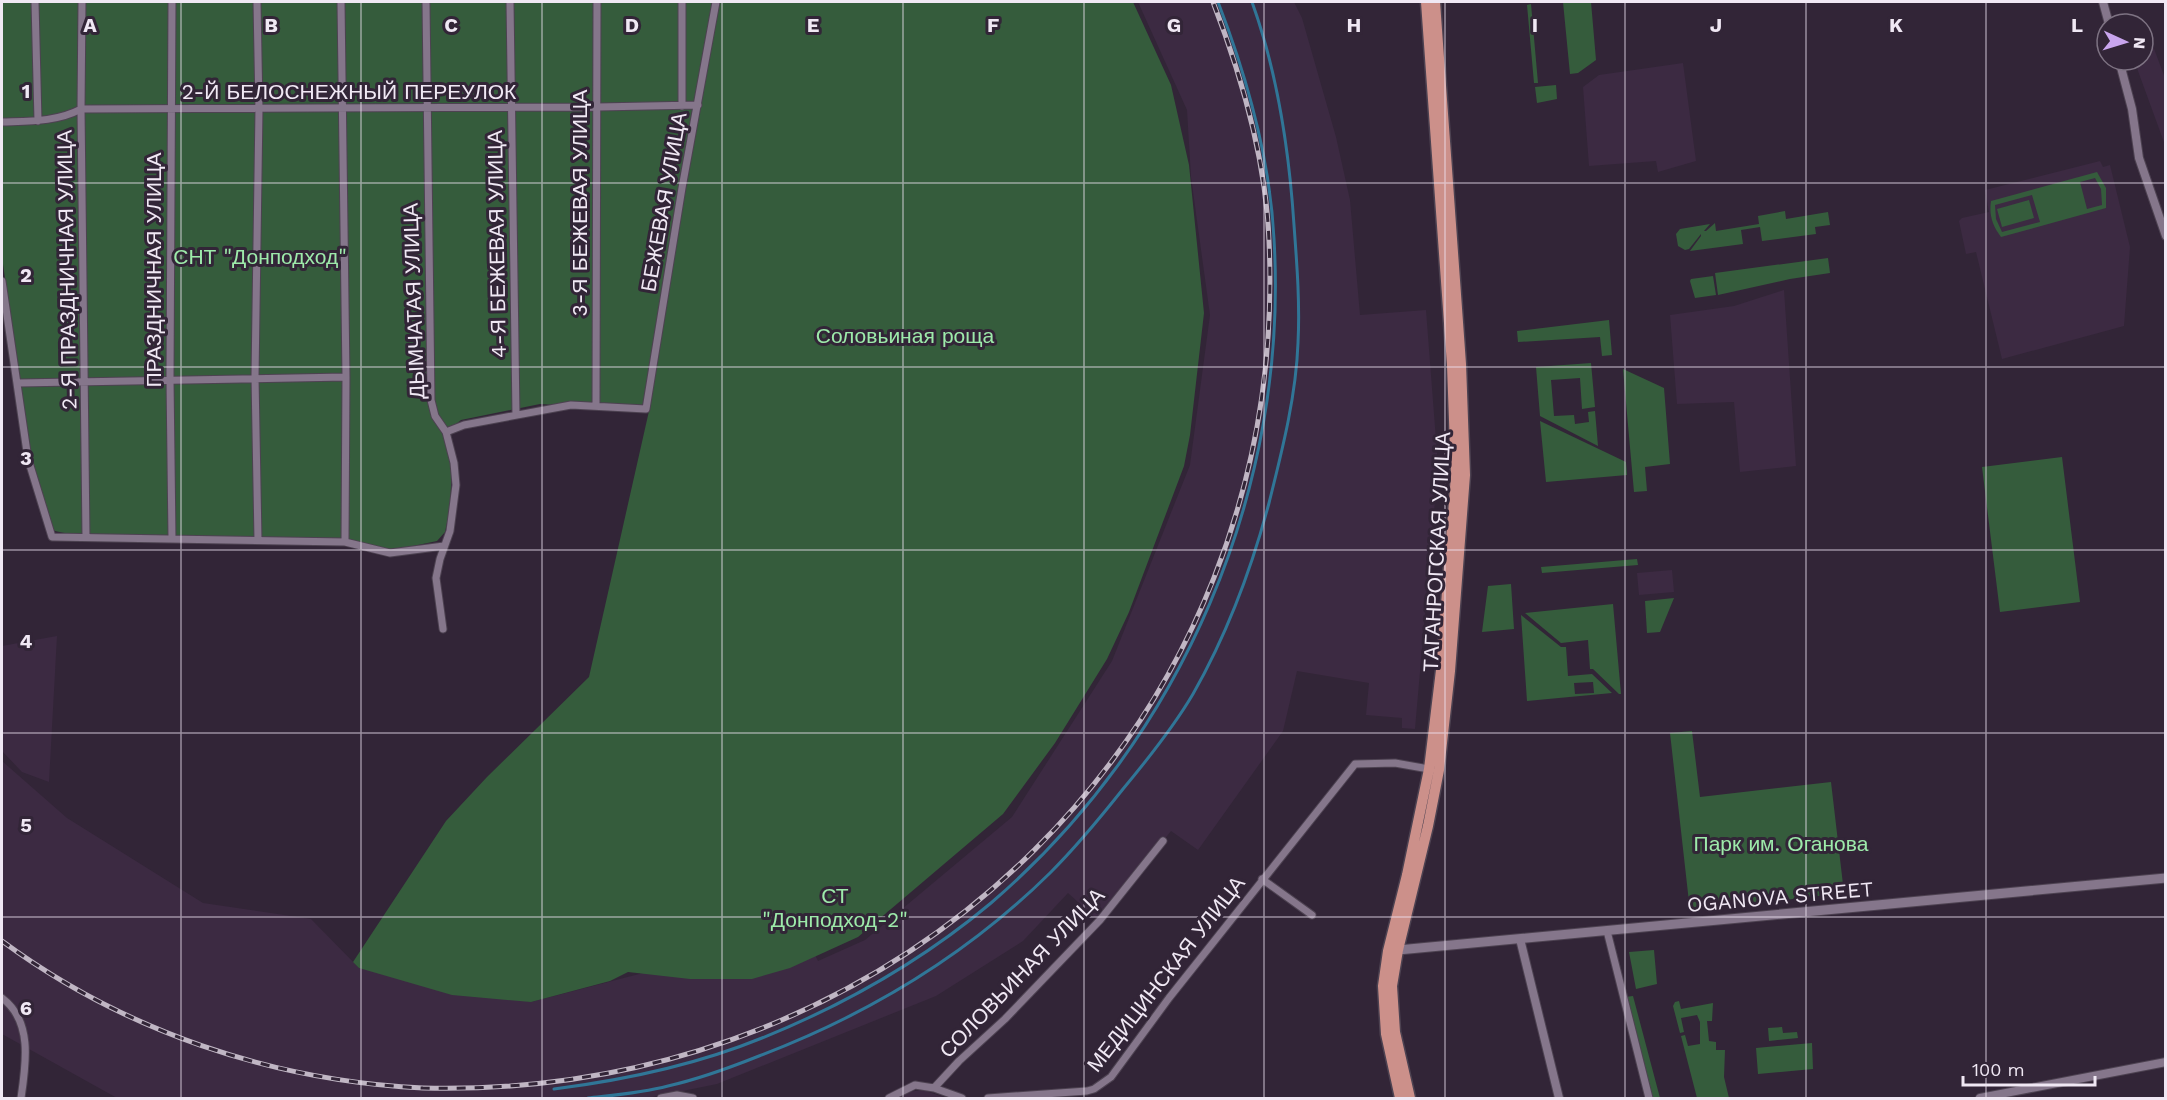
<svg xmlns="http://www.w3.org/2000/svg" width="2167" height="1100" viewBox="0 0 2167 1100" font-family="'Work Sans',sans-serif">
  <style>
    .built { fill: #3c2a42 }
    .green { fill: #355c3c; fill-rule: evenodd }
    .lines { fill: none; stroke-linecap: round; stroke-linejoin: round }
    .stream { stroke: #307697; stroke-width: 3 }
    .minor-casing { stroke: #4d4251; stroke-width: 9 }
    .tertiary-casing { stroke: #4d4251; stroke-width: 10 }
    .secondary-casing { stroke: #4d4251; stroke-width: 11 }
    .primary-casing { stroke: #4d4251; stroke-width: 13 }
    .minor { stroke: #85768b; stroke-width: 7 }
    .tertiary { stroke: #85768b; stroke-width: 8 }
    .secondary { stroke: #85768b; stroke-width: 9 }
    .primary { stroke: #cc908a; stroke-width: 10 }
    .rail-casing { stroke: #c0b6c4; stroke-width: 5 }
    .rail { stroke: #322537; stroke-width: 3; stroke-dasharray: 9; stroke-linecap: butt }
    .grid { fill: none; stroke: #f0e8f4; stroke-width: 1.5; stroke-opacity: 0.55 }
    .labels { text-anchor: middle; stroke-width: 6; stroke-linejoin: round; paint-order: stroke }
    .street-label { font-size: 21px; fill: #f0e8f4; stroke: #322537 }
    .park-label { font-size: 21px; fill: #9deaaa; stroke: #322537 }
    .grid-label { font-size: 20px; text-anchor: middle; font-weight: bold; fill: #f0e8f4; stroke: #322537; stroke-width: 6; stroke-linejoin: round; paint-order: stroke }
  </style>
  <rect width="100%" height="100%" fill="#322537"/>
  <path class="built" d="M1138 2H1294L1302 18 1336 137 1350 200 1360 315 1426 310 1438 466 1415 729 1402 728V718L1366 715 1369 683 1297 671 1283 731 1198 850 1171 831 1099 921 1068 893 1023 941 936 996 717 1084 648 1098H117L2 1034V761L67 818 203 903 311 919 359 968 531 1002 647 972 787 898 818 961 865 940 1012 817 1112 661 1190 465 1210 315 1191 177 1187 110Z
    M2144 22 2165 78V145L2134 60H2143V24H2140Z
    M1683 63 1696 161 1658 172 1656 161 1589 166 1583 87 1599 75Z
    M2100 161 2103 167 2110 165 2130 247 2124 326 2002 359 1976 252 1966 254 1959 221 1962 218 1989 212 1985 190Z
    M1784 290 1796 466 1740 472 1734 402 1677 404 1670 315 1734 306Z
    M1672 570 1674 592 1639 595 1637 573Z
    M57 636 49 782 22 772 2 751V646Z
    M923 1090 946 1098H895L907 1092Z"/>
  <path class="green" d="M2 2H1133L1171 85 1189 165 1204 313 1190 435 1184 466 1129 612 1107 659 1055 743 1003 814 858 937 790 968 752 979H690L628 972 610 981 531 1002 452 995 359 968 353 962 446 821 487 777 589 677 649 411 540 404 461 420 444 434 452 463 450 509 445 532 437 541 394 550 305 539 69 534 55 531 47 521 42 508 27 434 2 257Z
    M1563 2H1591L1596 60 1578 73 1570 74Z
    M1531 4 1538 83H1534L1527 5Z
    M1556 85 1557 99 1537 103 1535 87Z
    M2097 172 2106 188V208L2001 237C1992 225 1989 215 1991 201ZM2095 178 2101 189 2102 205 2087 209 2080 182ZM2032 195 2040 222 2002 232 1996 219 1995 205Z
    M2029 200 2034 218 2002 227 1997 209Z
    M1785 211 1786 219 1828 212 1830 225 1815 227 1816 234 1762 241 1760 227 1741 230 1743 244 1690 251 1701 236V234L1689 249 1685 250 1678 246 1676 234 1680 229 1710 224 1704 231H1706L1715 223 1716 231 1759 224 1758 216Z
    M1828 258 1830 273 1790 279 1718 295 1715 273Z
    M1713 276 1716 295 1695 298 1690 281 1691 279Z
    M1609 320 1612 355 1602 356 1600 337 1518 342 1517 331Z
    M1591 363 1595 407 1582 409 1580 378 1551 380 1554 416 1574 415 1575 424 1589 422 1588 412 1595 411 1598 446 1540 416 1536 367Z
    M1623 369 1664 388 1670 464 1645 467 1647 491 1634 492Z
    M1540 421 1626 462 1627 475 1546 482Z
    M2062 457 2080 602 2000 612 1982 467Z
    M1637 559 1638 565 1542 573 1541 567Z
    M1511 584 1514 629 1482 632 1488 586Z
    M1674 598 1660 632 1647 633 1645 601Z
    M1613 604 1621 694H1619L1593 669H1590L1588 640 1561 643 1525 613Z
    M1521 615 1561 647H1566L1568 676 1592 674 1612 693 1527 701ZM1593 682 1594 693 1575 694 1574 683Z
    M1692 731 1700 797 1831 782 1844 893 1690 911 1670 733Z
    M1654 950 1657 984 1636 989 1629 952Z
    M1633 996 1660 1098H1652L1625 997Z
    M1679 1001 1681 1009 1713 1003 1712 1021H1707L1709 1041 1716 1042V1050H1725L1724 1077 1729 1098H1697L1681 1036 1685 1035 1688 1046 1700 1044V1022L1697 1015 1681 1018 1684 1032 1680 1033 1673 1006 1675 1002Z
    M1782 1027 1783 1033 1797 1032 1798 1038 1769 1041 1768 1028Z
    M1812 1043 1813 1069 1758 1074 1756 1048Z"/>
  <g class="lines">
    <path class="stream" d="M554 1089C625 1080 696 1065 762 1038 844 1005 923 960 991 903 1182 739 1289 490 1274 239 1270 158 1247 77 1218 2
      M588 1098C615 1095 642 1093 668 1086 699 1079 729 1068 759 1056 867 1015 968 954 1050 873 1076 847 1100 818 1123 789 1148 759 1173 728 1193 694 1226 636 1252 567 1269 503 1282 451 1296 397 1298 343 1300 304 1297 265 1294 225 1289 149 1278 74 1252 2"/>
    <defs>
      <path id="minor" d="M35 2 38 121
        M82 2 81 109 86 537
        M172 2 170 379 172 539
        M257 2 259 109 255 377 258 540
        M341 2 346 377 345 542
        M426 2 431 400 435 416 446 432 454 463 456 485 450 531 440 559 436 578 443 629
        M510 2 516 415
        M682 106V2
        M2 122C28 121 57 122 81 109L598 107 698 105
        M2 281 28 459 52 537 345 542 390 553 444 546
        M18 383 346 377
        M596 406 597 2
        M446 432 464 425 571 405 646 409 682 188 716 2
        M1262 879 1312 915
        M1607 931 1649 1098
        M2 998C33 1021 26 1064 21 1098
        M934 1088 962 1098
        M661 1098 677 1095 693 1098
        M889 1098 915 1085 934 1088 959 1061 1005 1019 1100 920 1163 841
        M988 1098 1087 1091 1094 1089 1111 1077 1169 998 1355 764 1395 763 1429 769"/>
      <path id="tertiary" d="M2103 2 2109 24
        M2119 60 2132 109 2139 158 2166 236
        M1520 939 1559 1098
        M1980 1098 2166 1062"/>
      <path id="secondary" d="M1398 950 2166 878"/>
      <path id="primary" d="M1400 1098 1386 1034 1383 986 1388 951 1407 875 1429 769 1441 670 1456 475 1452 365 1426 2
        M1410 1098 1395 1032 1392 986 1398 950 1428 826 1439 770 1450 671 1465 475 1461 364 1435 2"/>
    </defs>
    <use href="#minor" class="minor-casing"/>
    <use href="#tertiary" class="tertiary-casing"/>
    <use href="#secondary" class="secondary-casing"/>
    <use href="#primary" class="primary-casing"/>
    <use href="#minor" class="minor"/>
    <use href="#tertiary" class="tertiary"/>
    <use href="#secondary" class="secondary"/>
    <use href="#primary" class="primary"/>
    <defs>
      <path id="rail" d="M2 941C124 1031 272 1081 423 1088 905 1100 1291 722 1269 241 1266 160 1242 77 1213 2"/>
    </defs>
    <use href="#rail" class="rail-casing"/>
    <use href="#rail" class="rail"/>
  </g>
  <path class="grid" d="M181 2V1098M361 2V1098M542 2V1098M722 2V1098M903 2V1098M1084 2V1098M1264 2V1098M1445 2V1098M1625 2V1098M1806 2V1098M1986 2V1098M2 183H2166M2 367H2166M2 550H2166M2 733H2166M2 917H2166"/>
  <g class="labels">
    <g class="street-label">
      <text x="349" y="99">2-Й БЕЛОСНЕЖНЫЙ ПЕРЕУЛОК</text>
      <text transform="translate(664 202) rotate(-80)" y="7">БЕЖЕВАЯ УЛИЦА</text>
      <text transform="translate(580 203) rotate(-90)" y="7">3-Я БЕЖЕВАЯ УЛИЦА</text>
      <text transform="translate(497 244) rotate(-91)" y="7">4-Я БЕЖЕВАЯ УЛИЦА</text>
      <text transform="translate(67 270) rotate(-91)" y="7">2-Я ПРАЗДНИЧНАЯ УЛИЦА</text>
      <text transform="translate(154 270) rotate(-90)" y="7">ПРАЗДНИЧНАЯ УЛИЦА</text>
      <text transform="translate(414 301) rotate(-92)" y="7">ДЫМЧАТАЯ УЛИЦА</text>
      <text transform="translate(1437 552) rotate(-87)" y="7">ТАГАНРОГСКАЯ УЛИЦА</text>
      <text transform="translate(1780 897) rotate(-5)" y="7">OGANOVA STREET</text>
      <text transform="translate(1022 973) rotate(-46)" y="7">СОЛОВЬИНАЯ УЛИЦА</text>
      <text transform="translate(1166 974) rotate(-52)" y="7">МЕДИЦИНСКАЯ УЛИЦА</text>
    </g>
    <g class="park-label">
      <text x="260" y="264">СНТ "Донподход"</text>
      <text x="905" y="343">Соловьиная роща</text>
      <text x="1781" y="851">Парк им. Оганова</text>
      <text x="835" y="903">СТ<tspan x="835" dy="24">"Донподход-2"</tspan></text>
    </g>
  </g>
  <g class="grid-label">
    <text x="90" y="32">A</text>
    <text x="271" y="32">B</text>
    <text x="451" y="32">C</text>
    <text x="632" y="32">D</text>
    <text x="813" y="32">E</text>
    <text x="993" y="32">F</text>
    <text x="1174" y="32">G</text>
    <text x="1354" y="32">H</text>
    <text x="1535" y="32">I</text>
    <text x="1716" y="32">J</text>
    <text x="1896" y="32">K</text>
    <text x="2077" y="32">L</text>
    <text x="26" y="98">1</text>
    <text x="26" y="282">2</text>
    <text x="26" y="465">3</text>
    <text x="26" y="648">4</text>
    <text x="26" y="832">5</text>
    <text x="26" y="1015">6</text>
  </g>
  <rect width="2167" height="1100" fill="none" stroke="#f0e8f4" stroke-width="6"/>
  <g transform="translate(2125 42) rotate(94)"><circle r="28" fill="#322537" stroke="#7e7383" stroke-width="1.5"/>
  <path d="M0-4.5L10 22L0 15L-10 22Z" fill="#c9a5ee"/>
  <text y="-9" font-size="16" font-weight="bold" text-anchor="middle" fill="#f0e8f4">N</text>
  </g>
  <path d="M1963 1076v9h132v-9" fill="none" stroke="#f0e8f4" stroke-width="3"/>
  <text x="1972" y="1076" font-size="18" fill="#f0e8f4" stroke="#322537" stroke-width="4.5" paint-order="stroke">100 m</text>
</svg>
